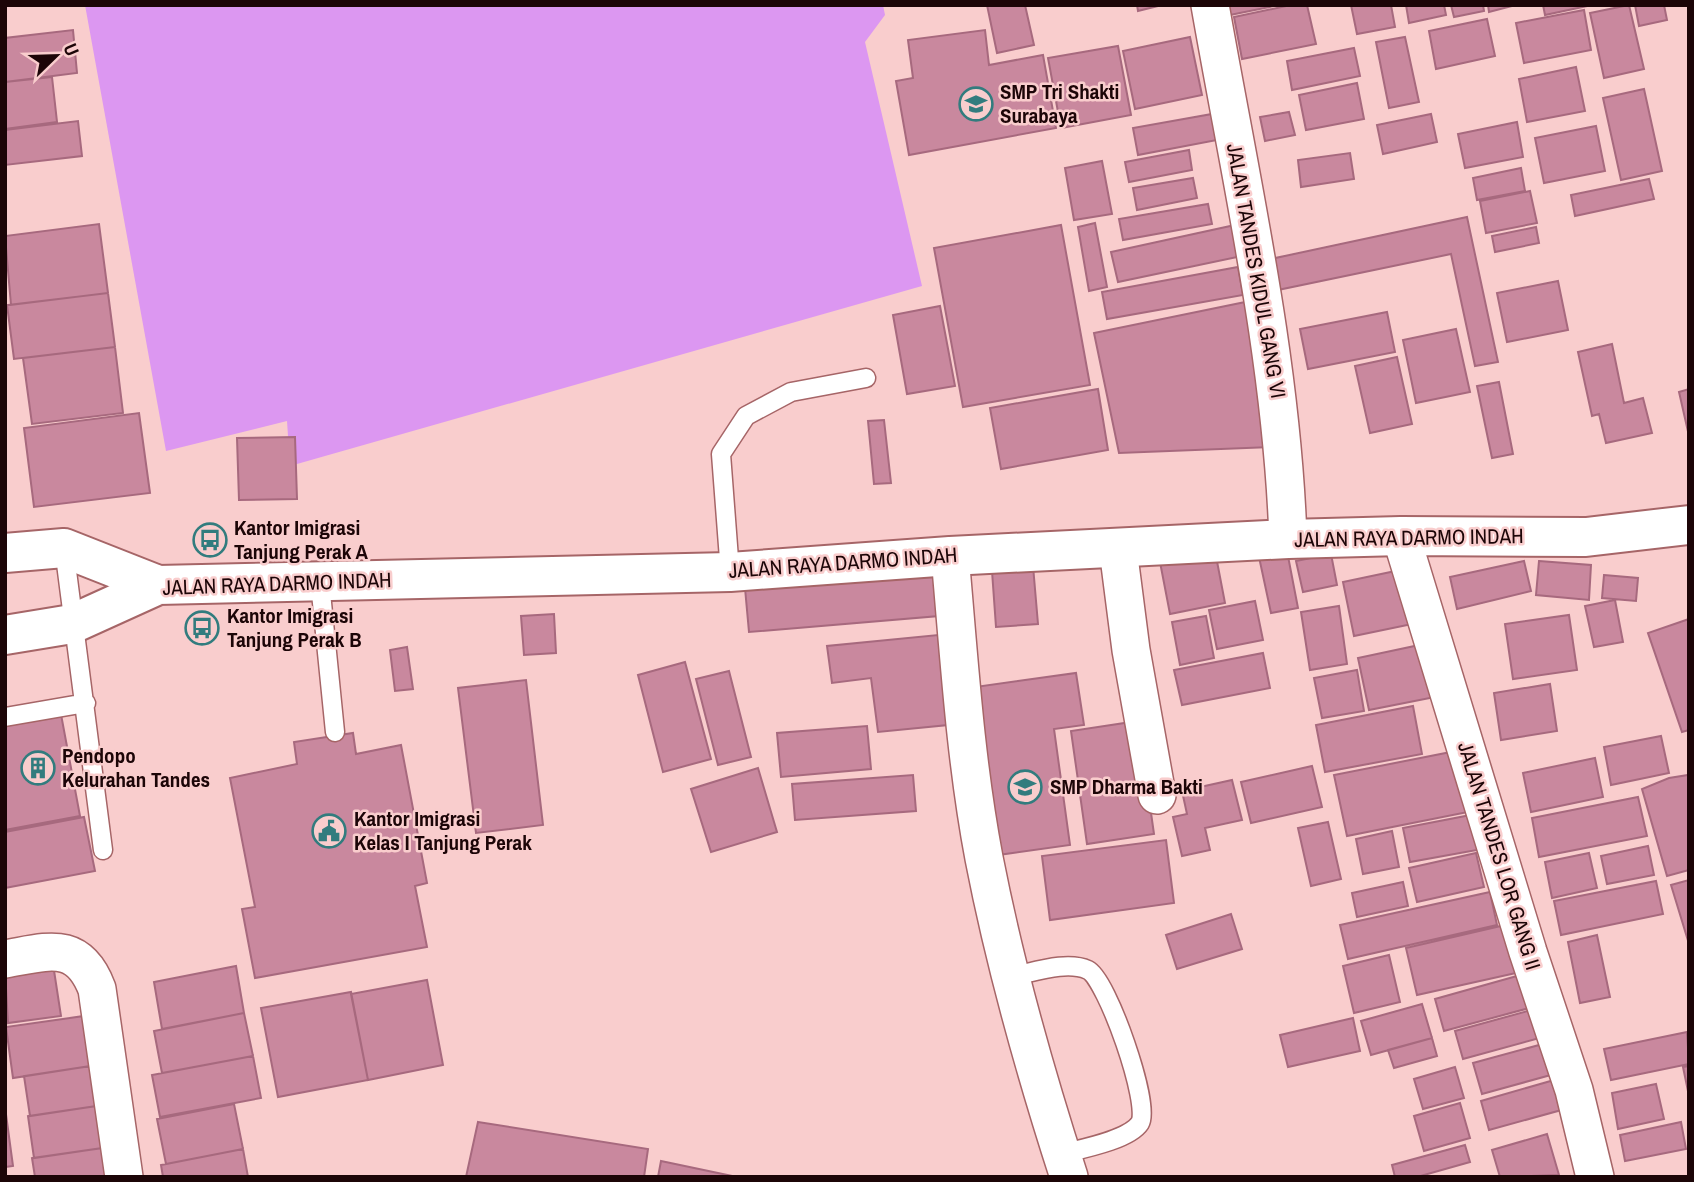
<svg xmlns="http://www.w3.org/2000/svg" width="1694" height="1182" viewBox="0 0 1694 1182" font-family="'Archivo Narrow',sans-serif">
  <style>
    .green { fill: #dc97f1 }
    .building { fill: #c9889e; stroke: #a7697e; stroke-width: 2 }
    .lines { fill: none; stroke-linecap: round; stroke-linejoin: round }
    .lane-casing { stroke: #a66567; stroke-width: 21 }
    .street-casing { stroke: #a66567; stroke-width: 40 }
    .secondary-casing { stroke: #a66567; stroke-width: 42 }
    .lane { stroke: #fff; stroke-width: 18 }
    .street { stroke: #fff; stroke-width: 37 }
    .secondary { stroke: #fff; stroke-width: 38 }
    .labels { text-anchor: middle; stroke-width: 5; stroke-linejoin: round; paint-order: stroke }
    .poi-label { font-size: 21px; font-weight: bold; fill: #1c0507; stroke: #f9cdcd; text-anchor: start }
    .street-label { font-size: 21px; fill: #1c0507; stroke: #f9cdcd }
  </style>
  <rect width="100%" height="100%" fill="#f9cdcd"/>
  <path class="green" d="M85 5H883L885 15 865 42 922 286 290 466 287 421 166 451Z"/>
  <path class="building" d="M987 5H1025L1034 45 997 53Z
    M1137 5H1162L1138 11Z
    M1218 5H1279L1220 17Z
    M1291 5H1307L1316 44 1242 59 1234 17Z
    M1351 5H1391L1395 27 1357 34Z
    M1406 5H1444L1446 15 1409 23Z
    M1451 5H1483L1484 11 1454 17Z
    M1488 5H1512V6L1489 12Z
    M1543 5H1592L1545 15Z
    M1629 5 1644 69 1604 78 1590 13Z
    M1635 5H1664L1667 20 1639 26Z
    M1584 10 1591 50 1524 63 1516 23Z
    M1487 19 1495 56 1436 69 1429 31Z
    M73 30 77 73 5 82V38Z
    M985 30 989 65 1043 55 1056 128 909 155 896 81 913 78 908 40Z
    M1190 37 1202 95 1135 109 1123 51Z
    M1405 37 1419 102 1389 108 1376 42Z
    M1118 46 1131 115 1061 128 1048 58Z
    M1354 48 1360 76 1292 90 1287 61Z
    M1576 67 1585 111 1527 122 1519 79Z
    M52 77 57 122 5 129V82Z
    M1357 83 1364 119 1306 130 1299 95Z
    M1644 89 1662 171 1621 180 1603 98Z
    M1289 112 1295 135 1265 141 1260 117Z
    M1212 114 1217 140 1138 155 1133 128Z
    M1431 114 1437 142 1383 154 1377 125Z
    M78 121 82 156 5 165V130Z
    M1517 122 1523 157 1465 168 1458 134Z
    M1596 126 1605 171 1544 183 1535 138Z
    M1189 150 1192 170 1129 182 1125 162Z
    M1350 153 1354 179 1301 187 1298 160Z
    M1102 161 1112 214 1074 220 1065 168Z
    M1521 168 1525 191 1477 200 1473 178Z
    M1193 178 1197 198 1137 210 1133 188Z
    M1649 179 1654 199 1575 216 1571 195Z
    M1530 191 1537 223 1486 233 1480 201Z
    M1208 204 1212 224 1123 240 1119 219Z
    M1467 217 1498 362 1475 366 1451 254 1273 291 1266 260Z
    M1095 223 1107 287 1089 291 1078 227Z
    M99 224 108 293 11 305 5 236Z
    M1061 225 1090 385 963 407 934 248Z
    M1235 225 1242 256 1118 282 1111 252Z
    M1536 227 1539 243 1495 252 1492 236Z
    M1238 267 1243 295 1107 319 1102 292Z
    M1558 281 1568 330 1507 342 1497 293Z
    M108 293 115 347 14 359 7 305Z
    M1255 300 1272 447 1119 453 1094 333Z
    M940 306 955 386 907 394 893 315Z
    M1387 312 1395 352 1308 369 1300 329Z
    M1456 329 1470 392 1416 403 1403 340Z
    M1612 344 1624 403 1643 398 1652 433 1606 443 1599 414 1592 416 1578 352Z
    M115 347 123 413 32 424 23 358Z
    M1397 357 1412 424 1370 433 1355 366Z
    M1499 382 1513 454 1492 458 1477 386Z
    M1098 389 1108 450 1001 469 990 408Z
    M1689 389V436L1679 392Z
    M139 413 150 493 34 507 24 428Z
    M884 420 891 483 874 484 868 421Z
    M295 437 297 499 239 500 237 438Z
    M1215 551 1225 603 1170 614 1160 562Z
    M1287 551 1298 608 1271 613 1259 557Z
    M1032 554 1038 624 996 627 991 557Z
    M1331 554 1337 585 1303 592 1296 561Z
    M1524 561 1531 591 1457 609 1450 577Z
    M1539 561 1591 565 1589 600 1536 595Z
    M934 562 939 616 749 632 744 577Z
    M1405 569 1417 623 1354 636 1343 582Z
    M1604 575 1638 578 1636 601 1602 598Z
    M1615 600 1623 642 1594 647 1585 606Z
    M1255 601 1263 640 1217 649 1209 610Z
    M1339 606 1347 664 1310 670 1301 612Z
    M554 614 556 653 524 655 521 616Z
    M1569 615 1577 670 1513 679 1505 624Z
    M1206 616 1214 658 1180 665 1172 622Z
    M1689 619V730L1682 732 1648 633Z
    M938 635 948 725 878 732 871 678 832 683 827 646Z
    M1424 644 1435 697 1369 710 1358 658Z
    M407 647 413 689 395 691 390 650Z
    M1263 653 1270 688 1182 705 1174 670Z
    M685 662 711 759 663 772 638 675Z
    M1357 670 1364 711 1322 718 1314 678Z
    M729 671 751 757 718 765 696 679Z
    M1076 673 1084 725 1054 729 1070 845 998 855 975 687Z
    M526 680 543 825 476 833 458 688Z
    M1550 684 1557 731 1501 740 1494 693Z
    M1413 706 1422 754 1325 772 1316 725Z
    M60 709 80 816 5 830V720Z
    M1138 721 1154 834 1087 844 1071 731Z
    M867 726 871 769 781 777 777 733Z
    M353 733 356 754 401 745 427 883 415 886 427 947 255 978 242 909 255 907 230 778 297 764 294 742Z
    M1661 736 1669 773 1611 785 1604 747Z
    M1461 750 1473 811 1347 836 1334 775Z
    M1595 758 1603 797 1531 812 1523 773Z
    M1312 766 1322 807 1251 823 1241 782Z
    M758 768 777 832 711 852 691 789Z
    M913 775 916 811 795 820 792 784Z
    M1688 775 1689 870 1667 876 1642 789 1669 778Z
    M1232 780 1242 820 1205 828 1210 850 1182 856 1173 817 1187 814 1182 791Z
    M1638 797 1647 836 1539 857 1532 818Z
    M1481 813 1488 848 1410 862 1403 828Z
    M84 817 95 871 5 888V832Z
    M1328 822 1341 879 1311 886 1298 828Z
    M1392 831 1399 867 1363 874 1356 839Z
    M1166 840 1174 903 1050 920 1042 856Z
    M1648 846 1654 875 1607 884 1601 856Z
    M1476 853 1484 887 1417 902 1409 868Z
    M1589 853 1597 888 1552 898 1545 862Z
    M1689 880V944L1671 885Z
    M1656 881 1663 914 1561 935 1554 901Z
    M1403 882 1408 906 1357 917 1352 893Z
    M1490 892 1497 925 1348 959 1340 925Z
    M1231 914 1242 949 1177 969 1166 935Z
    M1505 925 1516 973 1417 995 1406 948Z
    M1597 935 1610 997 1580 1003 1568 942Z
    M1389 955 1400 1002 1354 1013 1343 966Z
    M53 964 61 1016 8 1023 5 971Z
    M236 966 244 1013 162 1029 154 982Z
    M1524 974 1533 1007 1444 1031 1435 999Z
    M427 980 443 1065 368 1080 351 994Z
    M351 992 368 1080 278 1097 261 1008Z
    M1422 1004 1432 1038 1371 1055 1361 1021Z
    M1546 1006 1554 1034 1463 1059 1455 1031Z
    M244 1013 253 1056 162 1073 154 1031Z
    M84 1016 91 1066 13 1078 6 1027Z
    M1353 1018 1360 1051 1288 1067 1280 1035Z
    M1687 1032 1689 1064 1611 1080 1604 1049Z
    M1432 1038 1437 1056 1394 1068 1388 1050Z
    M1550 1042 1558 1073 1482 1094 1473 1063Z
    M253 1056 261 1098 160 1117 152 1075Z
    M91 1066 97 1106 30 1116 24 1076Z
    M1689 1066V1096L1683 1067Z
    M1455 1067 1464 1098 1423 1109 1414 1079Z
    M1568 1076 1576 1106 1489 1130 1481 1101Z
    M1656 1084 1664 1119 1618 1129 1612 1093Z
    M1460 1103 1470 1138 1424 1151 1414 1116Z
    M234 1104 243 1149 166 1164 157 1119Z
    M97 1106 103 1148 34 1158 28 1116Z
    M5 1107 13 1166 5 1167Z
    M478 1122 648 1149 644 1177H466Z
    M1681 1122 1686 1149 1625 1161 1620 1135Z
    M1547 1134 1559 1175 1500 1177 1492 1150Z
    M1465 1145 1470 1162 1417 1177H1395L1392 1165Z
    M103 1148 107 1177H35L32 1158Z
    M243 1149 248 1177H163L161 1165Z
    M661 1161 737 1177H658Z"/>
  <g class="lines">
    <defs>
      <path id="lane" d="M64 548 103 850
        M730 572 721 454 746 416 791 392 866 378
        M320 583 335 732
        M5 717 86 703
        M1009 977C1032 973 1066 960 1088 970 1107 979 1151 1105 1140 1123 1129 1140 1081 1149 1061 1154"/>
      <path id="street" d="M1210 5C1241 182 1282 360 1288 539
        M1401 536 1528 952 1574 1090 1595 1177
        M1118 549 1131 650 1157 795
        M950 556C959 656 965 758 984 858 1005 966 1035 1072 1069 1177
        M5 959C47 952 78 939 97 989L124 1177"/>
      <path id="secondary" d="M5 553 64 548 158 585
        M5 635 72 624 158 585 730 572 950 556 1288 539 1401 536 1586 537 1689 525"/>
    </defs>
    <use href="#lane" class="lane-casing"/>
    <use href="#street" class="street-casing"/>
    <use href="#secondary" class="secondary-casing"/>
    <use href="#lane" class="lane"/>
    <use href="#street" class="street"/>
    <use href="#secondary" class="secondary"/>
  </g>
  <defs>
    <symbol id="school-ring" viewBox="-11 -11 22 22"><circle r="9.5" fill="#f9cdcd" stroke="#327c7e" stroke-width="1.5"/><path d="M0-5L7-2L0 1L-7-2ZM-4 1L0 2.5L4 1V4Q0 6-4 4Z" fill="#327c7e"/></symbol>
    <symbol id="bus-ring" viewBox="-11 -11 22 22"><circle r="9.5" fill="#f9cdcd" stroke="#327c7e" stroke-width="1.5"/><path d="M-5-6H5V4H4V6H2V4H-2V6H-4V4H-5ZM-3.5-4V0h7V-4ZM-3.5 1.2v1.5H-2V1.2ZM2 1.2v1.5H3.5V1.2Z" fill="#327c7e"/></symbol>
    <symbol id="building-ring" viewBox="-11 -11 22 22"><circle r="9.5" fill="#f9cdcd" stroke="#327c7e" stroke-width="1.5"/><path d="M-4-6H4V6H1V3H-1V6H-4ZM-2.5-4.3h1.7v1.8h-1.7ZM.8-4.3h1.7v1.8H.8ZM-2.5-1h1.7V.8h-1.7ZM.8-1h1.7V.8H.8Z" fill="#327c7e"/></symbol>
    <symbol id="civic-ring" viewBox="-11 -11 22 22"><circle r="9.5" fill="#f9cdcd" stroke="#327c7e" stroke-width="1.5"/><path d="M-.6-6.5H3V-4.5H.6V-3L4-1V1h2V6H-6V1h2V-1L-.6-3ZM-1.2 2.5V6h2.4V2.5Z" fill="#327c7e"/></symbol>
  </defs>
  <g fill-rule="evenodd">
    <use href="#school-ring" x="957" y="85" width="38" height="38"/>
    <use href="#bus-ring" x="191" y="521" width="38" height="38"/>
    <use href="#bus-ring" x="183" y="609" width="38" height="38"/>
    <use href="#building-ring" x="19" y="749" width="38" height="38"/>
    <use href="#school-ring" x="1006" y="768" width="38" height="38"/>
    <use href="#civic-ring" x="310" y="812" width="38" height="38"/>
  </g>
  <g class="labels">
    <g class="poi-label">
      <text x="1000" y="99">SMP Tri Shakti<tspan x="1000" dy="24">Surabaya</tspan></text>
      <text x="234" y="535">Kantor Imigrasi<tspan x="234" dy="24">Tanjung Perak A</tspan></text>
      <text x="227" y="623">Kantor Imigrasi<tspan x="227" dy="24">Tanjung Perak B</tspan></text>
      <text x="62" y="763">Pendopo<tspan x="62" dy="24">Kelurahan Tandes</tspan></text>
      <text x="1050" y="794">SMP Dharma Bakti</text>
      <text x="354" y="826">Kantor Imigrasi<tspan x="354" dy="24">Kelas I Tanjung Perak</tspan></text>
    </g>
    <g class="street-label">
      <text transform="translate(1256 271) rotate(80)" y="7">JALAN TANDES KIDUL GANG VI</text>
      <text transform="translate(1409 538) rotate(-1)" y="7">JALAN RAYA DARMO INDAH</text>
      <text transform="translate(843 563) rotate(-4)" y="7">JALAN RAYA DARMO INDAH</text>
      <text transform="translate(277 584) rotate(-2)" y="7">JALAN RAYA DARMO INDAH</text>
      <text transform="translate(1499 856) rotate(73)" y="7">JALAN TANDES LOR GANG II</text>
    </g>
  </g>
  <rect width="1694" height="1182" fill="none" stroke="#1c0507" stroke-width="14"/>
  <g transform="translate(56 56) rotate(67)" stroke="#f9cdcd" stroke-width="5" paint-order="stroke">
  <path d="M0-5L12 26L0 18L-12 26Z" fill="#1c0507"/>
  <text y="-10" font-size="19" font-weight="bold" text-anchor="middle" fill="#1c0507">U</text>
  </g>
</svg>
